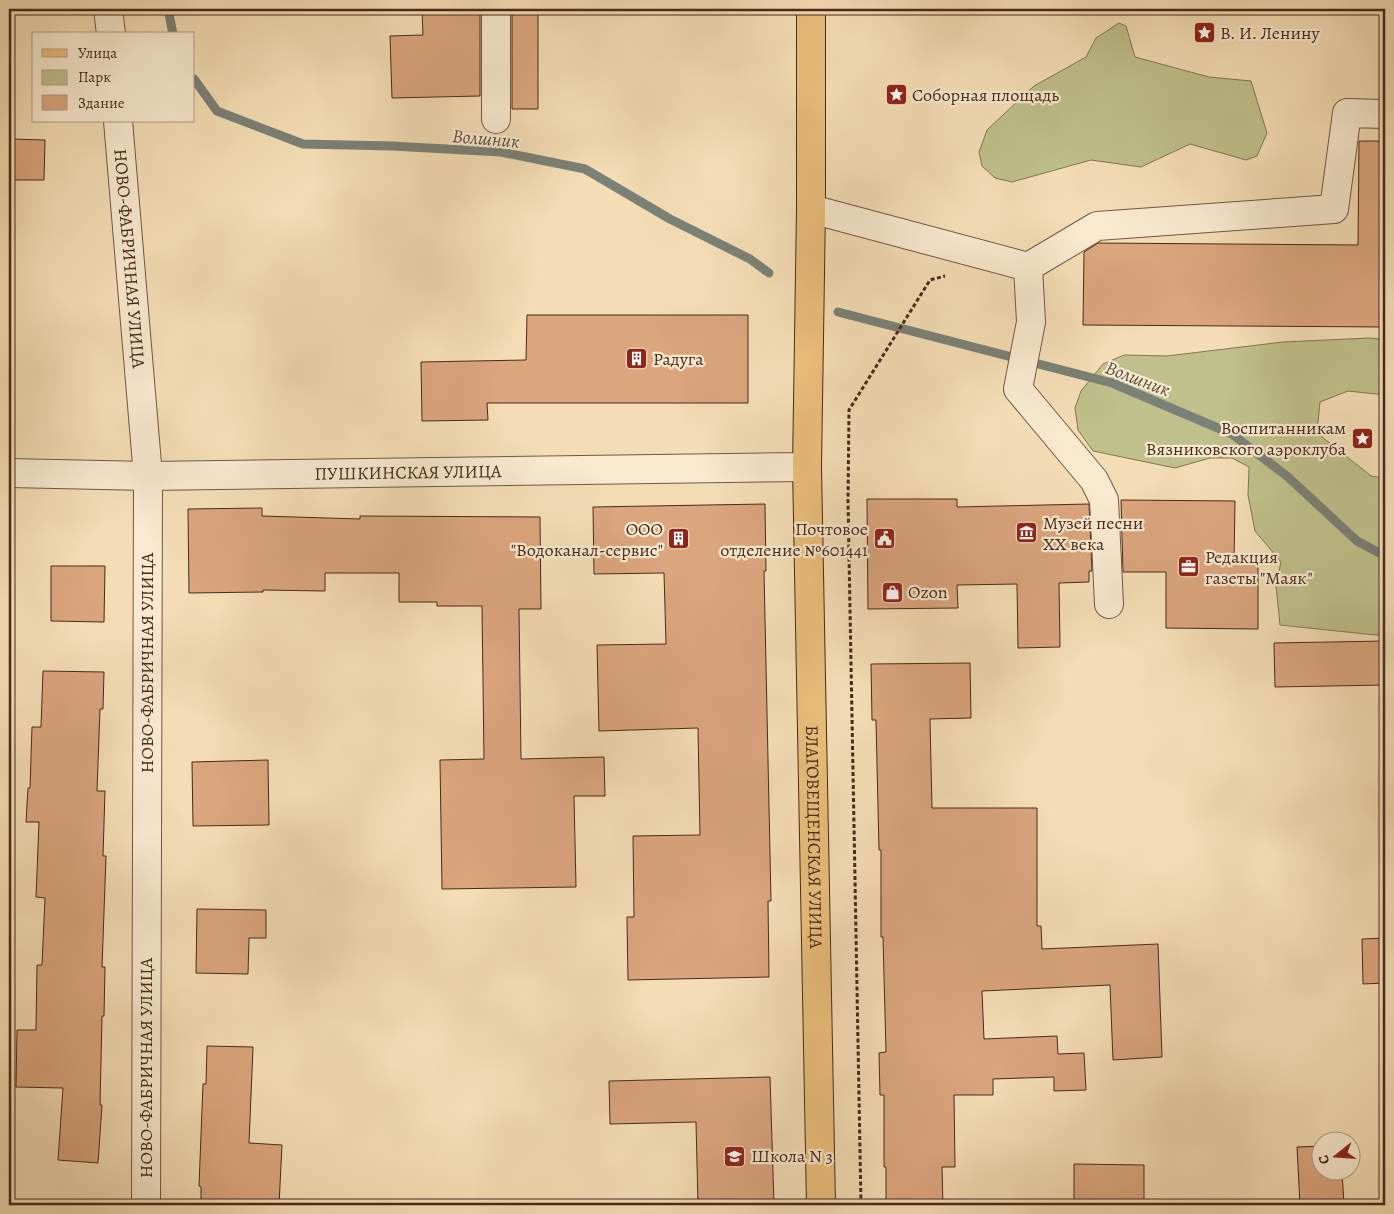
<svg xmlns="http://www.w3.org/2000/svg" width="1394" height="1214" viewBox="0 0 1394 1214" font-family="Alegreya,serif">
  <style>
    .green { fill: #bfc08b; stroke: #837554 }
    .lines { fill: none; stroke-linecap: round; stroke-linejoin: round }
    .stream { stroke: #7a8176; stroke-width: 9 }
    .building { fill: #dba57d; stroke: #472a1d }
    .minor-casing { stroke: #725743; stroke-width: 30 }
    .major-casing { stroke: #472a1d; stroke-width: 30 }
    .path { stroke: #472a1d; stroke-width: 3; stroke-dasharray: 4 2.5; stroke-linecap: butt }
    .minor { stroke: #f8e9cf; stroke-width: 28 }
    .major { stroke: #eabe7a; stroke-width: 28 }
    .labels { text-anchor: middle; stroke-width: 4.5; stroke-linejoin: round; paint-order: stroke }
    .poi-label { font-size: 18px; fill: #472a1d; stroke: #f8e9cf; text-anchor: start }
    .street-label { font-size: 18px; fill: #472a1d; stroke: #f8e9cf }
    .water-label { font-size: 19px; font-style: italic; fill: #5c4e42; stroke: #f8e9cf }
  </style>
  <rect width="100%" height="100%" fill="#f4ddb5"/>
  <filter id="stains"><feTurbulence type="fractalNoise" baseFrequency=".004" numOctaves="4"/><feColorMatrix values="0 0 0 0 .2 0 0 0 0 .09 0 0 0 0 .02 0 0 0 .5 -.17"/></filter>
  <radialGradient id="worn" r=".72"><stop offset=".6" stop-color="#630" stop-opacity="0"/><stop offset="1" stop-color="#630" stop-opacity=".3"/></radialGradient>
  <path class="green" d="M1119 23 1126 26 1135 57 1209 77 1251 81 1267 133 1257 156 1246 160 1190 144 1141 167 1091 160 1012 182 995 178 982 166 979 152 987 130 1034 86 1086 57 1096 38Z
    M1370 338 1385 340V395L1348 391 1320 402 1317 433 1371 476 1385 478V636L1280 625 1276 585 1281 562 1255 531 1248 495 1249 467 1232 458H1210L1175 468 1093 451 1078 430 1075 408 1081 391 1103 364 1124 355 1167 356 1283 342Z"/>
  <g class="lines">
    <path class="stream" d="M168 9 173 34
      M194 79 217 111 303 144 392 146 501 152 585 169 670 219 750 259 769 273
      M838 312 1112 383 1232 434 1288 477 1357 541 1385 556"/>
  </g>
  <path class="building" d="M422 9H480V96L392 98 390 36 423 35Z
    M512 9H538V109H512Z
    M9 139 45 140 44 180H9Z
    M1359 141H1385V327L1083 325 1084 252 1098 243 1358 245Z
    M527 315H748V403H487L488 420 422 421 421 362 526 360Z
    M867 499H957V507L1089 504 1092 571H1089V582L1059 583 1060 647 1018 648 1017 584 957 585 958 608 868 609Z
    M1121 500 1235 501 1234 563H1258V629L1166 628V572H1123Z
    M765 504 766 571H764L771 901H768L769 977 628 980 627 917H634L633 836 700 835 698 728 599 731 597 645 666 644 664 573 594 574 593 507Z
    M262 508V516L360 519V516L540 517 541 609H519L521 759 604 757 605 796H574L576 887 442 889 440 760 484 759 482 606H437V602H399V573H325V591L263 590V592L189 593 188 509Z
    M51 566H105L104 622 51 621Z
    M1385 641V685L1275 687 1274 643Z
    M970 663 971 718 930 719 932 808H1037V926H1041L1042 949 1158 944 1162 1057 1113 1060 1110 985 982 991 984 1039 1057 1036 1058 1054 1084 1053 1086 1090 1054 1091V1077L993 1079V1095H954L955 1167H942L943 1205H886V1167H884V1095H880L879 1053 886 1052 883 937H881V850H879L876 720H872L871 664Z
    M43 671 104 672 103 709H100L97 791H105L103 856H106L102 967H105L104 1016H102L100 1105H102L98 1163 58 1160 63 1088 16 1087 17 1030H36L37 965H42L45 898 36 897 39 822H26L28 788H30L32 727H41Z
    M268 760 269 825 193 826 192 762Z
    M197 909 266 910V938H249L248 974 196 973Z
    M1385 938V983L1363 984 1362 939Z
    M207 1046 253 1047 249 1143 282 1145 279 1205H201V1187L199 1186 203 1084H206Z
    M770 1077 774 1205H698L696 1122 610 1124 609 1081Z
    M1322 1146V1172H1342L1344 1205H1300L1297 1147Z
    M1074 1164 1144 1165V1205H1074Z"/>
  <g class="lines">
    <defs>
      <g id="minor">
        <path d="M108 9 111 34"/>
        <path d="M496 119V9"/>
        <path id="s1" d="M118 121 148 476 146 1205"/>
        <path d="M811 209 1028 267 1097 226 1334 209 1347 113 1385 114"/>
        <path d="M1028 267 1031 322 1018 389 1094 480 1104 500 1109 604"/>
        <path id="s2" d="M9 473 148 476 807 467"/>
      </g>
      <g id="major">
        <path id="s3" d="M811 9V209L807 467 821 1205"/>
      </g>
    </defs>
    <use href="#minor" class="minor-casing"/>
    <use href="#major" class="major-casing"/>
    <path class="path" d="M861 1205 848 500 849 410 930 280 945 276"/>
    <use href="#minor" class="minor"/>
    <use href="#major" class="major"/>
  </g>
  <defs>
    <symbol id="sight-square" viewBox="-11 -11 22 22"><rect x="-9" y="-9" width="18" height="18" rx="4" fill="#8f2418" stroke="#f8e9cf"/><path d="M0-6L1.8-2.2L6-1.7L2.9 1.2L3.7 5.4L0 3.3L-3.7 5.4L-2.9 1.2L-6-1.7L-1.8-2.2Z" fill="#fff"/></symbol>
    <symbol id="building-square" viewBox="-11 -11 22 22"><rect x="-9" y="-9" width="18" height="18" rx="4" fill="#8f2418" stroke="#f8e9cf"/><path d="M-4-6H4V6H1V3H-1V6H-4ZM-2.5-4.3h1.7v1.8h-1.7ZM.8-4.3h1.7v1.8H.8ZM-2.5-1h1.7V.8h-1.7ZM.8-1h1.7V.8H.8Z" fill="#fff"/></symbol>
    <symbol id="museum-square" viewBox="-11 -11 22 22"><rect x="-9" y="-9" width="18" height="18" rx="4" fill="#8f2418" stroke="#f8e9cf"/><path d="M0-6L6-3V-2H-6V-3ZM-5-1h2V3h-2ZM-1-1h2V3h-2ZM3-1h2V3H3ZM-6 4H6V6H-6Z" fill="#fff"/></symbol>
    <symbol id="civic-square" viewBox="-11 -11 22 22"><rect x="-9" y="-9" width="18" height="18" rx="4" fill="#8f2418" stroke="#f8e9cf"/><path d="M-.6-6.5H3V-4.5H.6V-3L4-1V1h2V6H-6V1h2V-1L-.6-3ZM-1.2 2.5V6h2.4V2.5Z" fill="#fff"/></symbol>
    <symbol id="office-square" viewBox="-11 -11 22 22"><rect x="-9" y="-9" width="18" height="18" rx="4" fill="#8f2418" stroke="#f8e9cf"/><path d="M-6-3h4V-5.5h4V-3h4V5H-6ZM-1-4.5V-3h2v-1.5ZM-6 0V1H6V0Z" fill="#fff"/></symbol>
    <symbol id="shop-square" viewBox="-11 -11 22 22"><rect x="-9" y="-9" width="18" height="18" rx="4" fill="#8f2418" stroke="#f8e9cf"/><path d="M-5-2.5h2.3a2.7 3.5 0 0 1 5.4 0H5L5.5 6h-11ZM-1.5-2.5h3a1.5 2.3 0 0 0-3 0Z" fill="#fff"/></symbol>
    <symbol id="school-square" viewBox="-11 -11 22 22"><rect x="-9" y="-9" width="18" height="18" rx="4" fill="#8f2418" stroke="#f8e9cf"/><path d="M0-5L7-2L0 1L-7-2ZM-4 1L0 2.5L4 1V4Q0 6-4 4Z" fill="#fff"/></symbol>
  </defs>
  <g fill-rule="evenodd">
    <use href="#sight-square" x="1192" y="20" width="25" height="25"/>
    <use href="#sight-square" x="884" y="82" width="25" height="25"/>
    <use href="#building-square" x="624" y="346" width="25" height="25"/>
    <use href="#sight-square" x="1350" y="426" width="25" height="25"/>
    <use href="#museum-square" x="1014" y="520" width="25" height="25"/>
    <use href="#building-square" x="666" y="526" width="25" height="25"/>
    <use href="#civic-square" x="872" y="526" width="25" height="25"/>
    <use href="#office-square" x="1176" y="554" width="25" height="25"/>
    <use href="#shop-square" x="880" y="580" width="25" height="25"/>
    <use href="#school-square" x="722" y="1144" width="25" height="25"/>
  </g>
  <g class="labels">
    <g class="poi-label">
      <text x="1220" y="39">В. И. Ленину</text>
      <text x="912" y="101">Соборная площадь</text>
      <text x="653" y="365">Радуга</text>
      <text x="1346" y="434" text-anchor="end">Воспитанникам<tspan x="1346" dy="21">Вязниковского аэроклуба</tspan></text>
      <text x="1043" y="529">Музей песни<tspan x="1043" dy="21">XX века</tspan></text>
      <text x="663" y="535" text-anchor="end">ООО<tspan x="663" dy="21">"Водоканал-сервис"</tspan></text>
      <text x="868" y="535" text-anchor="end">Почтовое<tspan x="868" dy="21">отделение №601441</tspan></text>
      <text x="1205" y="563">Редакция<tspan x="1205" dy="21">газеты "Маяк"</tspan></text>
      <text x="908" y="598">Ozon</text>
      <text x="751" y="1162">Школа N 3</text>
    </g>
    <g class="street-label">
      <text dy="6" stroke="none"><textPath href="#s1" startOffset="138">НОВО-ФАБРИЧНАЯ УЛИЦА</textPath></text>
      <text dy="6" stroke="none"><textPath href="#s2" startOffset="399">ПУШКИНСКАЯ УЛИЦА</textPath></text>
      <text transform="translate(147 663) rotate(-90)" y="6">НОВО-ФАБРИЧНАЯ УЛИЦА</text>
      <text dy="6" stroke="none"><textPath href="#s3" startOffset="828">БЛАГОВЕЩЕНСКАЯ УЛИЦА</textPath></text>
      <text transform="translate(146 1068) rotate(-90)" y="6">НОВО-ФАБРИЧНАЯ УЛИЦА</text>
    </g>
    <g class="water-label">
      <text transform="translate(486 138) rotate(5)" y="7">Волшник</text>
      <text transform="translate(1138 378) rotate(21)" y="7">Волшник</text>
    </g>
  </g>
  <rect width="1394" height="1214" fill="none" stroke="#f4ddb5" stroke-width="30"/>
  <rect x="10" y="10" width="1374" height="1194" fill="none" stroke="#472a1d" stroke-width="2.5"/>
  <rect x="15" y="15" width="1364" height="1184" fill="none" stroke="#472a1d"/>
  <rect x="32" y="32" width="162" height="90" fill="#f8e9cf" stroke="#b19d88"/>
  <rect x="42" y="49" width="25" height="8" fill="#eabe7a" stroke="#b19d88"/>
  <text x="78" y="58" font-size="15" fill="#472a1d">Улица</text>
  <rect x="42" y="70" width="25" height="15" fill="#bfc08b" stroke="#b19d88"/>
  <text x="78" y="82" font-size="15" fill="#472a1d">Парк</text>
  <rect x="42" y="95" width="25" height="15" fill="#dba57d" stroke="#b19d88"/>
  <text x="78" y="108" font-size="15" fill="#472a1d">Здание</text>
  <g transform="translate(1336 1156) rotate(253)"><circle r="24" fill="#f8e9cf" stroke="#b19d88"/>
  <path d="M0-4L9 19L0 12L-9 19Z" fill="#8f2418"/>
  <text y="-8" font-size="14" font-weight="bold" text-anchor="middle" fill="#472a1d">С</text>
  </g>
  <rect width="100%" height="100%" filter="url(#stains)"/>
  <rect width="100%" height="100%" fill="url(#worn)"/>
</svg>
